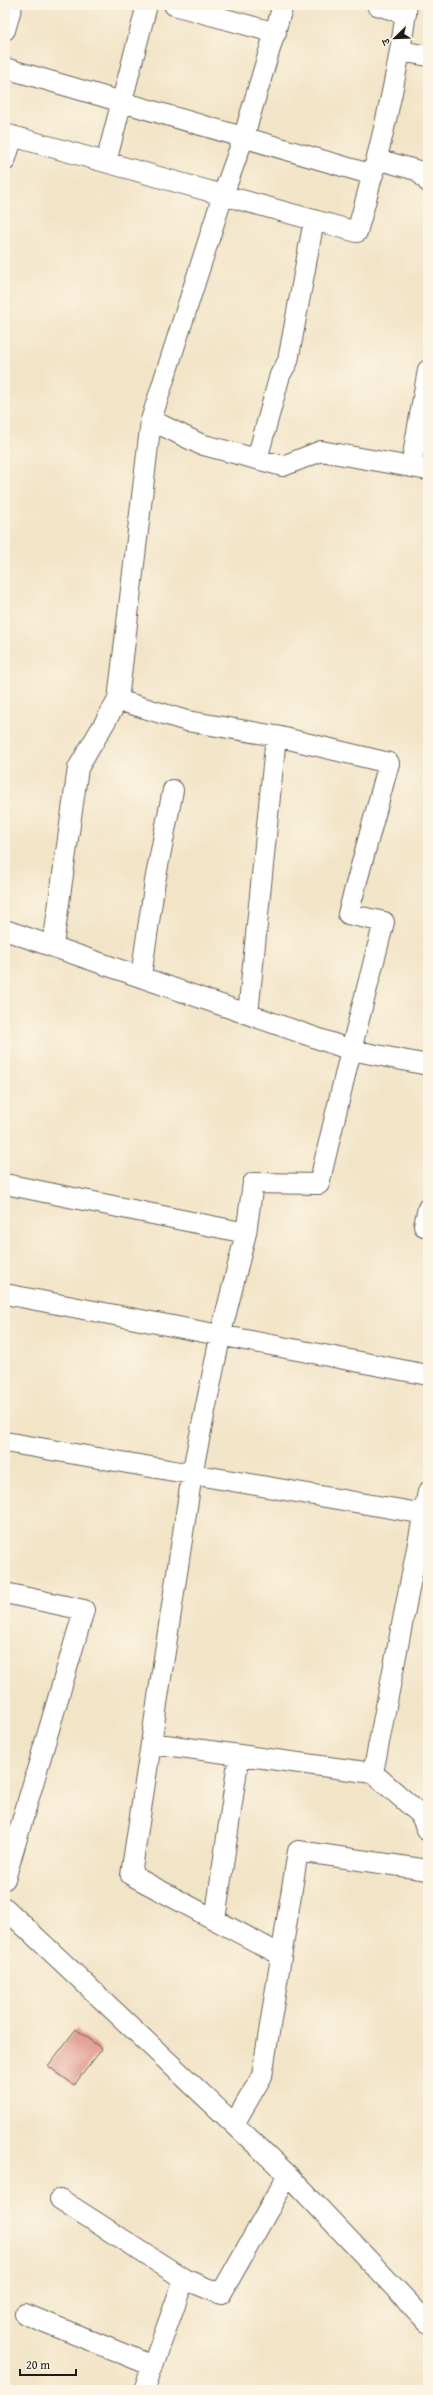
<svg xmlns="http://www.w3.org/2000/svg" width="433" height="2395" viewBox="0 0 433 2395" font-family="'Gentium Book Plus','Noto Serif Devanagari',serif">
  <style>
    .building { fill: #dd8e85 }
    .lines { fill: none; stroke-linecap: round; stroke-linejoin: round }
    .minor-casing { stroke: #676258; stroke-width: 22 }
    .minor { stroke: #fff; stroke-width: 20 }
  </style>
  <rect width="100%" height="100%" fill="#fcf5e5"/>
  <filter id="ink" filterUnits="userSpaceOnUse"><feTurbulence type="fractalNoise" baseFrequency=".025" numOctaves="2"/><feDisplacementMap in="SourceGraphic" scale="8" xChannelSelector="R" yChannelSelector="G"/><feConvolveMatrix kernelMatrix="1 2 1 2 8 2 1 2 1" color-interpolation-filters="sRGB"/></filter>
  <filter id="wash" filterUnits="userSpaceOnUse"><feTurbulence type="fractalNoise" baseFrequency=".012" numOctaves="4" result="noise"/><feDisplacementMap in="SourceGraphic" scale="16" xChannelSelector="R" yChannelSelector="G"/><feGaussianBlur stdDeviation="0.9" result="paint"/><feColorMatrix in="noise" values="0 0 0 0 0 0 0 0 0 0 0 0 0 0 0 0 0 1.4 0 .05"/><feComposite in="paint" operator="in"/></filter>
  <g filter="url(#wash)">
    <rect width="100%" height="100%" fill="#f2e4c7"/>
    <g id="blocks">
      <path class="building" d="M76 2029 102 2049 74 2085 48 2066Z"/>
    </g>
  </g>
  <g filter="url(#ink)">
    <use href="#blocks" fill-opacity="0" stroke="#676258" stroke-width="1"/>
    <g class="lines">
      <defs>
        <path id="minor" d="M174 5 276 33
          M377 5 406 14
          M5 30 12 5
          M401 51 428 56
          M5 68 373 175
          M5 134 223 195 243 139 283 5
          M377 159 419 171 428 182
          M5 161 13 136
          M106 162 147 5
          M151 420 200 444 283 466 321 451 428 470
          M257 459 280 375 288 361 314 220
          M411 466 428 370
          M5 930 351 1050 384 922 348 914 389 763 276 736 187 721 118 700 151 420 223 195 357 232C378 157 397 82 407 5
          M53 945 78 768 118 700
          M141 976 155 881 173 790
          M248 1014 276 736
          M5 1184 246 1233
          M424 1226 428 1208
          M5 1294 428 1375
          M5 1442 425 1514
          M428 1492 373 1773 420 1814 428 1831
          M5 1593 84 1610 5 1879
          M151 1743 373 1773
          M5 1908 288 2175 428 2323
          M215 1920 239 1755
          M281 1955 131 1875 192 1474 221 1333 246 1233 253 1183 319 1184 351 1050 428 1065
          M234 2124 262 2076 298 1851 428 1870
          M60 2199 184 2279 221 2294 288 2175
          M25 2314 153 2366
          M144 2390 184 2279"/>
      </defs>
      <use href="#minor" class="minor-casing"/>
      <use href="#minor" class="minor"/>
    </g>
  </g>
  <rect width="433" height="2395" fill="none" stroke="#fcf5e5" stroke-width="20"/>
  <g transform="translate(395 38) rotate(247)" stroke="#fcf5e5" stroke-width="3" paint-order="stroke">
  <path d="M0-3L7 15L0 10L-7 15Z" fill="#1c1c1c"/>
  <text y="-6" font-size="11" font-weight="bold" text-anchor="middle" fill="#1c1c1c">उ</text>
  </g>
  <path d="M20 2369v6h56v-6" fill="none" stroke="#1c1c1c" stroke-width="2"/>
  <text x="26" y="2369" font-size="12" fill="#1c1c1c" stroke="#fcf5e5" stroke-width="3" paint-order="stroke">20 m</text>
</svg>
